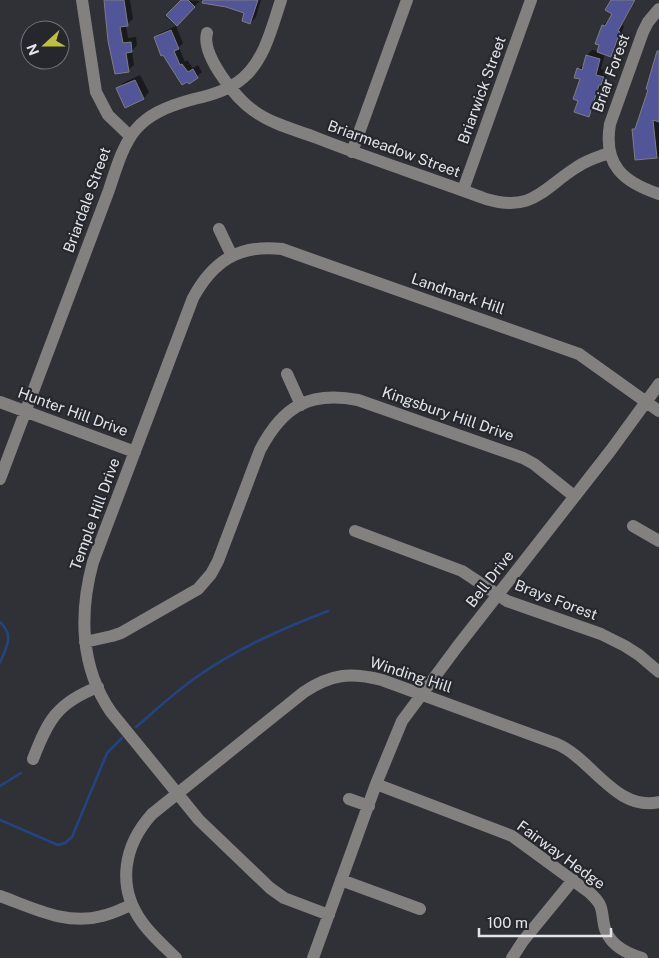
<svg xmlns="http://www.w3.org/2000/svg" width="659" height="958" viewBox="0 0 659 958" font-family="'Public Sans',sans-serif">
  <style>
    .shadow { fill: #0007 }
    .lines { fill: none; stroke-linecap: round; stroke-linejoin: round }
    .stream { stroke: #244480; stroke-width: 2.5 }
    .building { fill: #535599; stroke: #7c7d84 }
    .minor { stroke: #838080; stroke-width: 12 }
    .labels { text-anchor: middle; stroke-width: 4.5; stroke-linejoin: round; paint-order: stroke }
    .street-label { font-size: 15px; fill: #e3e4e8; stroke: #26272d }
  </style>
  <rect width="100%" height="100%" fill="#303137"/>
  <path class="shadow" d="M105 0H130L133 19 126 25 128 38 136 37 137 45 132 51 134 65 128 70Z
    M183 0 200 1 177 24Z
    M201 0H261L256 17 250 23 246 12 226 6 201 1Z
    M612 0H636L622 25 624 26 616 50 610 55 605 54 601 69 608 71 606 78 603 82 594 110 588 115 580 100 581 78 578 69 585 64 587 55 592 50 598 51 603 26 613 14Z
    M176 26 183 43 179 47 185 62 187 60 193 68 198 65 202 72 189 83 155 38 160 33Z
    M659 55V157L637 159 634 129 637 126Z
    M140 75 149 92 144 98 126 106 118 89 123 83Z"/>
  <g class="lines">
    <path class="stream" d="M0 622C15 636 6 647 0 663
      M136 727C157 709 178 689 201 674 240 647 284 628 328 611
      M0 786 21 773
      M0 820 58 845 65 843 72 837 107 753 122 738"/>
  </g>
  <path class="building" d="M104 0H124L128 26 120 27 123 43 131 42 132 52 126 53 129 72 115 74 108 41Z
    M181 0H188L195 7 177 26 166 15Z
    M203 0H258L250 24 242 21 244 13 226 7 202 3Z
    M611 0H635L618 31 620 32 611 57 597 52 599 45 595 44 602 25 605 26 612 14 605 10Z
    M171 30 179 49 174 51 180 65 182 64 188 72 193 69 198 78 189 84 187 82 182 85 163 55 161 56 154 37Z
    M657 51H659V122L653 120 657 158 635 160 632 129H635L648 90 646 89Z
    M586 55 600 59 596 75 604 77 601 85H599L589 117 574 112 578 101 573 99 580 79 574 78 577 68 582 70Z
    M135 80 144 99 125 108 116 88Z"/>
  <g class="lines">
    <path class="minor" d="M82 0 96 92 108 115 130 136
      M659 9 648 22 643 32 610 124C603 165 623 182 659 194
      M207 33C201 55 236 99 254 111 272 124 296 130 317 138 373 160 430 178 486 199 533 213 543 188 577 167 587 160 598 157 609 153
      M352 152 407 0
      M463 190 531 0
      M219 229 232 256
      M287 374 301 405
      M0 402 135 452
      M0 479 109 190C127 134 134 115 194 99 212 95 229 90 243 78 265 59 272 27 281 0
      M633 526 659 541
      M355 531 462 571 507 601 601 634 625 646 639 655 659 672
      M85 642 112 636 121 633 198 589 211 574 218 561 260 450C283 406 309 391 358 400L523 458 534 464 574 496
      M33 759C48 720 57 703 98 687
      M376 784 512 836 590 893C604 906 601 909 604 925 608 944 625 953 642 958
      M349 799 369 806
      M341 880 420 909
      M0 896C33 908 67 926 102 916 112 914 122 909 131 905
      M329 915 284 898 270 888 199 820 111 712C80 667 79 613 93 562L193 298C213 261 239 244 282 249L579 354 659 411
      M176 958C165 947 151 935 142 922 116 886 124 845 152 814L304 692C331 674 350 672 382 680L557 744C592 759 616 812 659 802
      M313 958 376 784 402 721 457 647 611 450 659 384
      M512 958 523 941 573 880"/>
  </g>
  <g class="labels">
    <g class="street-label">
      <text transform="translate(611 73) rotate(-70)" y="5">Briar Forest</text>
      <text transform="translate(482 90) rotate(-70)" y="5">Briarwick Street</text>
      <text transform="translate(394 149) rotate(20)" y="5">Briarmeadow Street</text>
      <text transform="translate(87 200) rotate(-70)" y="5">Briardale Street</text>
      <text transform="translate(458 294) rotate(19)" y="5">Landmark Hill</text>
      <text transform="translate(73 412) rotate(20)" y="5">Hunter Hill Drive</text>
      <text transform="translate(448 414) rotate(19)" y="5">Kingsbury Hill Drive</text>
      <text transform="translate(95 514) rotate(-70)" y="5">Temple Hill Drive</text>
      <text transform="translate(490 579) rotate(-52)" y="5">Bell Drive</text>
      <text transform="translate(556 600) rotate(21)" y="5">Brays Forest</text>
      <text transform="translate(411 675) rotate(18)" y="5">Winding Hill</text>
      <text transform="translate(561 855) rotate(36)" y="5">Fairway Hedge</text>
    </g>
  </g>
  <g transform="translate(45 45) rotate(249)"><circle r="24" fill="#26272d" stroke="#727378"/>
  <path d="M0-4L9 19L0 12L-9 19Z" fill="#bfbe42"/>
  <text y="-8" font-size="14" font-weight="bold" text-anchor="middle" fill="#e3e4e8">N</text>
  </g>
  <path d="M479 928v8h132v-8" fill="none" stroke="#e3e4e8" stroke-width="2.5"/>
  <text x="487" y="928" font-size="15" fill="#e3e4e8" stroke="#26272d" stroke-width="4" paint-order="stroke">100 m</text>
</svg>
